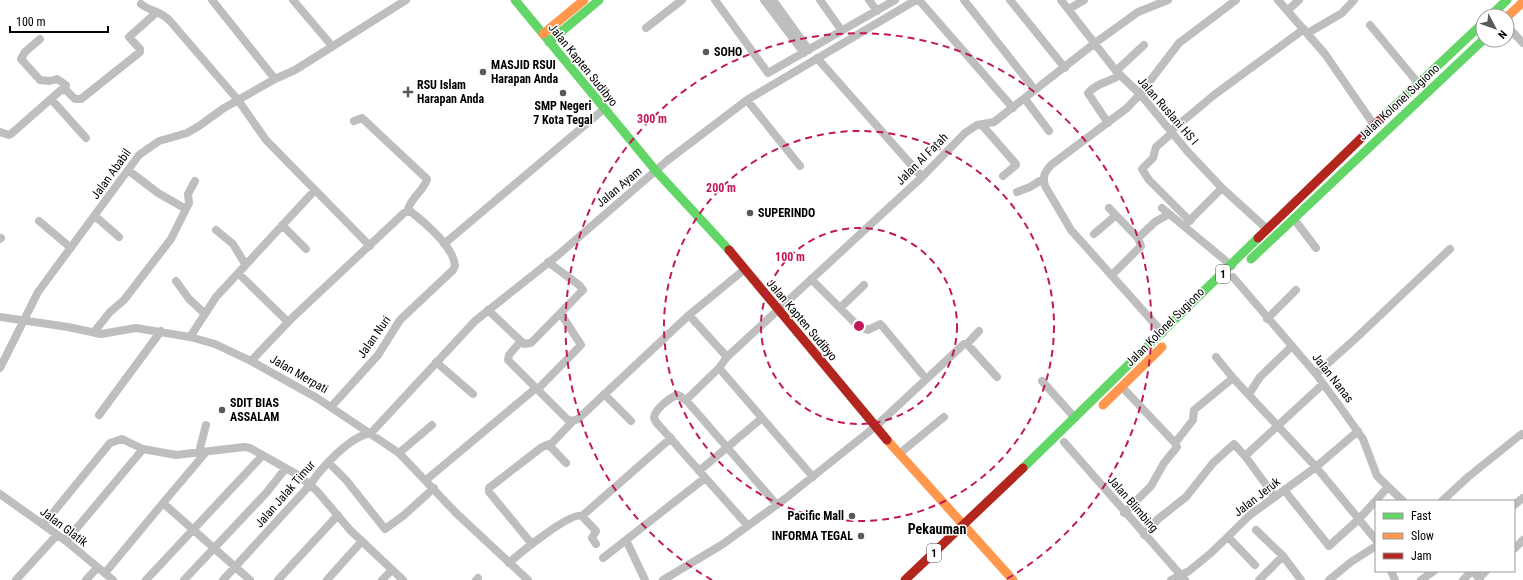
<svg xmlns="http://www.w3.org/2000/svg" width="1523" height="580" viewBox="0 0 1523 580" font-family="'Roboto Condensed',sans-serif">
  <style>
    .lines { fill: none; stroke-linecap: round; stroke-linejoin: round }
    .street { stroke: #bebebe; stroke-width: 8 }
    .fast { stroke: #63d668; stroke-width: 9 }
    .slow { stroke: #ff974d; stroke-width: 9 }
    .jam { stroke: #b3261e; stroke-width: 9 }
    .ring { fill: none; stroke: #c2185b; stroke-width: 2; stroke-dasharray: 7 5 }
    .poi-dot { fill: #595959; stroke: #fff; stroke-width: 1.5 }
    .labels { text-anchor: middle; stroke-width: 3; stroke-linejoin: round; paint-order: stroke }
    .shield { fill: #fff; stroke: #4c4c4c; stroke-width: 1 }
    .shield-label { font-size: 11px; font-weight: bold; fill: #000 }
    .poi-label { font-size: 12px; font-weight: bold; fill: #000; stroke: #fff; text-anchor: start }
    .street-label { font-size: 12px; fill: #000; stroke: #fff }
    .quarter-label { font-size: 14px; font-weight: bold; fill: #000; stroke: #fff }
    .centre { fill: #c2185b; stroke: #fff; stroke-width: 2 }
    .ring-label { font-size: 12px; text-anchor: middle; font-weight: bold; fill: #c2185b; stroke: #fff; stroke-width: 3; stroke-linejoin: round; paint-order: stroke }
  </style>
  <rect width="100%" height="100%" fill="#fff"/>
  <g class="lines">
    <path class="street" d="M212 0 275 79
      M293 0 332 46
      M715 0 768 73 895 0
      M764 0 804 53
      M773 0 809 50
      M820 0 842 31
      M869 0 877 11
      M919 0 1013 108
      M964 0 1031 85
      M1010 0 1065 68
      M1061 0 1116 71 1140 94 1188 152 1222 188 1267 229
      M1278 0 1325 54 1374 125
      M141 4C151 12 161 11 170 21L238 100 266 140 370 246
      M1069 9 1084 0
      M1288 10 1299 0
      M1370 25 1418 83
      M1507 26 1523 43
      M646 28 682 0
      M1308 33 1342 13 1354 0
      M40 39 25 52 21 59 40 80 50 81 57 79 66 85 65 90
      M817 58 922 177
      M1116 71 1144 45
      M51 99 86 138
      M1025 99 1049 131
      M747 100 800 166
      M354 121 362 118 427 179C424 191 410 198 408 210
      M1108 123 1088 93C1096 83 1110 82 1120 75
      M982 125 1016 164V165L1003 176
      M1171 131 1214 95 1304 29
      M0 132 9 135 11 134 61 90 67 91 75 99H81L140 52V49L129 37 157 12
      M1172 133 1156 147 1153 158 1142 169 1149 180 1190 221
      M1017 192 1030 187 1043 179
      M1109 208 1138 238 1155 222 1169 214
      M1162 208 1232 266
      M186 209 189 203 188 194 195 181
      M95 216 119 237
      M1294 219 1316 248
      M39 221 71 248
      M1186 224 1222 188
      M282 225 306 249
      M216 230 233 244 245 264
      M1094 234 1115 216
      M0 239 1 238
      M444 244 604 109
      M238 273 288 322
      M1112 275 1141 246 1138 238
      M1233 277 1316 374 1341 408 1363 439 1377 476 1403 501
      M811 279 858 326 868 330 880 324 883 327 922 374
      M176 281 189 299 204 313
      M840 308 864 285
      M488 310 524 344 531 343 583 290 579 285 548 262
      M689 315 727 357
      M0 317 68 327 101 334 136 328 190 337 215 344 251 361 317 398 399 453 456 513 528 580
      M1267 319 1296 290
      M94 332 110 312 124 300 171 239 186 209 158 193 128 170
      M1163 333 1071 230 1045 186C1042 176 1045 172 1051 165L1127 108 1140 94 1179 43 1236 0
      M190 337 216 297 315 190
      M521 341 509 355 508 360 536 388
      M967 344 979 331
      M1216 357 1233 378
      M251 361 292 318 404 213 410 211C424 222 454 247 455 266L453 270 400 320 378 355 331 407
      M436 362 473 394
      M0 368 38 292 139 155 159 141 187 133 199 126 224 108 275 79 295 70 406 0
      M719 368 727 357 922 177 965 133 977 125 994 122 1095 43 1138 12 1168 0
      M1316 374 1355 339 1450 249
      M1042 381 1075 418
      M1122 387 1175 443 1177 447 1164 463 1151 486 1124 513
      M537 390 581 345 561 314
      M604 394 631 421
      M1249 394 1260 377 1291 347
      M686 400 777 505
      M99 415 161 331
      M1064 442 1185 580
      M1175 443 1193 420 1194 410 1233 378 1316 467 1376 540
      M549 445 566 463
      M199 452 206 425
      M399 453 432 425
      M899 454 944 417
      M1245 456 1323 384
      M329 463 346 480 385 529 403 516 434 488
      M699 471 762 418
      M426 480 536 388 567 419 573 421 578 419 689 315 745 269
      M1284 490 1329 546 1359 519 1388 487
      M0 494 66 541 113 580
      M1442 501 1468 477 1519 436 1522 434 1523 435
      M163 503 206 452
      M1514 505 1523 498
      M582 516 596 531 592 538 596 544
      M43 525 110 443 122 439 143 449 176 455 244 447 250 448 298 475 317 491 350 530 403 580
      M748 526 656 422 654 418C654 410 670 397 678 395L686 400 719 368 813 477
      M1256 530 1283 556 1301 580
      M1144 535 1158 519 1186 497 1213 463 1234 444 1245 456 1275 497
      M1228 537 1255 565
      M66 541 143 449
      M627 542 645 580
      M531 543 489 492V488L542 447 552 443 573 421
      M1514 549 1523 540
      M603 558 705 478
      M509 563C520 553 570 512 582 516L671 438
      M1391 571 1395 580
      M1473 571 1480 580
      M105 573 163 503 250 580
      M1479 578 1486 571
      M16 580 57 535
      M86 580 97 568
      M146 580 262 456
      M184 580 267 492 285 469
      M223 580 310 485C321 468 350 436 371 433L475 321 558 255 668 160 747 100 916 0
      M278 580 338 515
      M327 580 362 541
      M382 580 392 570
      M476 580 478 578
      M663 580 723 544 786 498 876 426 964 344H967L997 377
      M1171 580 1189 571 1211 553 1250 515 1316 467 1358 431
      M1259 580 1283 556
      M1329 580 1351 562 1376 546
      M1421 580 1434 571
      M1463 580 1472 571"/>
    <path class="fast" d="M515 0 656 171 729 250
      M1490 16 1507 0
      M549 42 599 0
      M1381 119 1483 23
      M1251 259 1483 40
      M1023 468 1258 238"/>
    <path class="slow" d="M1507 17 1523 2
      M543 34 584 0
      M1103 405 1162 347
      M887 440 1013 580"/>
    <path class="jam" d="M1258 238 1381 119
      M729 250 887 440
      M905 580 1023 468"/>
  </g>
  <g class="ring">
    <circle cx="859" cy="326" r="98"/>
    <circle cx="859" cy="326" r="195"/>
    <path d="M712 580A293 293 0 1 1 1005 580"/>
  </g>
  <g class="poi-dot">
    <circle cx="706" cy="52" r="4"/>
    <circle cx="483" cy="72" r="4"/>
    <path d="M406 86h4v4h4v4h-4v4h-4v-4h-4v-4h4z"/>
    <circle cx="563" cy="93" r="4"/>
    <circle cx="750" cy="213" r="4"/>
    <circle cx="222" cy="410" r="4"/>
    <circle cx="852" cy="516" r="4"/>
    <circle cx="861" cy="536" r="4"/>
  </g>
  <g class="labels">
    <g class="shield">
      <rect x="1216" y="265" width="14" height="18" rx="3"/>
      <rect x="927" y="544" width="14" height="18" rx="3"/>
    </g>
    <g class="shield-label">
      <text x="1223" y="278">1</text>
      <text x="934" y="557">1</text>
    </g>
    <g class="poi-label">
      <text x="714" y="56">SOHO</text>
      <text x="491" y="69">MASJID RSUI<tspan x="491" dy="14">Harapan Anda</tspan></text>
      <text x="417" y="89">RSU Islam<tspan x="417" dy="14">Harapan Anda</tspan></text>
      <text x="563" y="110" text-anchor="middle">SMP Negeri<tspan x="563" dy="14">7 Kota Tegal</tspan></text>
      <text x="758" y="217">SUPERINDO</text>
      <text x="230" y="407">SDIT BIAS<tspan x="230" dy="14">ASSALAM</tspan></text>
      <text x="844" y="520" text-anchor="end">Pacific Mall</text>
      <text x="853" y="540" text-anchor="end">INFORMA TEGAL</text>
    </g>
    <g class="street-label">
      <text transform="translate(583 65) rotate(51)" y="4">Jalan Kapten Sudibyo</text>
      <text transform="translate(1399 102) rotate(-43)" y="4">Jalan Kolonel Sugiono</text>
      <text transform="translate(1168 111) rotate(49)" y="4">Jalan Ruslani HS I</text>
      <text transform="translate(922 159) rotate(-45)" y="4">Jalan Al Fatah</text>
      <text transform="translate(111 174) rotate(-54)" y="4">Jalan Ababil</text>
      <text transform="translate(619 187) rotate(-40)" y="4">Jalan Ayam</text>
      <text transform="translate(802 320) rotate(50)" y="4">Jalan Kapten Sudibyo</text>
      <text transform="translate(1165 327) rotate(-45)" y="4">Jalan Kolonel Sugiono</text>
      <text transform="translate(374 337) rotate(-55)" y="4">Jalan Nuri</text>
      <text transform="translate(299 374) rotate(30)" y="4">Jalan Merpati</text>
      <text transform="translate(1333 378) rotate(52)" y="4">Jalan Nanas</text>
      <text transform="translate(285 494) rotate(-49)" y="4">Jalan Jalak Timur</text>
      <text transform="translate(1257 497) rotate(-38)" y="4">Jalan Jeruk</text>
      <text transform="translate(1133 504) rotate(49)" y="4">Jalan Blimbing</text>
      <text transform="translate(64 527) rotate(37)" y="4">Jalan Glatik</text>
    </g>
    <g class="quarter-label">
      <text x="937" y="534">Pekauman</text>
    </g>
  </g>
  <circle cx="859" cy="326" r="6" class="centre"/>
  <g class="ring-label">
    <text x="652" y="123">300 m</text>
    <text x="721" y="192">200 m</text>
    <text x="790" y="261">100 m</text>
  </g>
  <rect x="1375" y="500" width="140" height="72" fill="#ffffff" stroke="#999999"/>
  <rect x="1383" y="513" width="20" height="6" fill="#63d668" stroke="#999999"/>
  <text x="1411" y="520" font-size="12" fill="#000000">Fast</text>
  <rect x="1383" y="533" width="20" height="6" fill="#ff974d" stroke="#999999"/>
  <text x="1411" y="540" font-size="12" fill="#000000">Slow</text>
  <rect x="1383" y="553" width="20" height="6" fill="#b3261e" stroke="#999999"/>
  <text x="1411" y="560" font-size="12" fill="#000000">Jam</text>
  <g transform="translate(1495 28) rotate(131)"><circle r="19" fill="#ffffff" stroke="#999999"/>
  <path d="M0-3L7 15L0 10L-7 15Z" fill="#595959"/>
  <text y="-6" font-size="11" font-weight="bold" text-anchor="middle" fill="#000000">N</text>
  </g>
  <path d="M10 26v6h98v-6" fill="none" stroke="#000000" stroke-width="2"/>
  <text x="16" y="26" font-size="12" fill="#000000" stroke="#ffffff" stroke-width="3" paint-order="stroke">100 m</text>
</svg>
